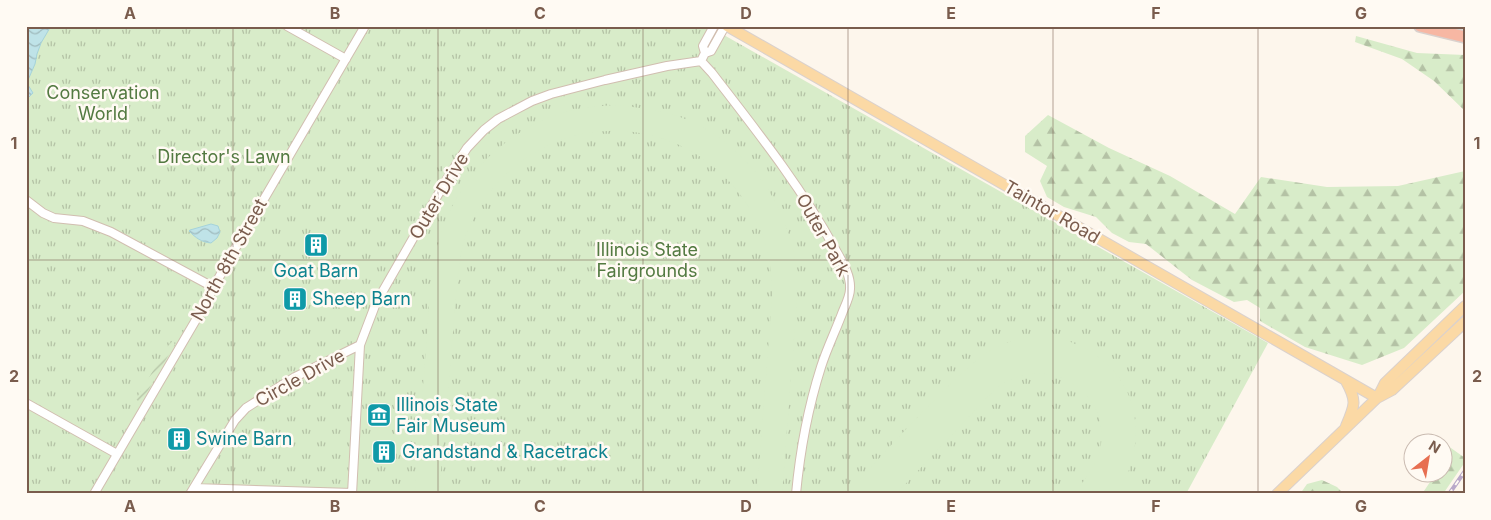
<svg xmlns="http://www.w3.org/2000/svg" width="1491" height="520" viewBox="0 0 1491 520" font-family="Inter,sans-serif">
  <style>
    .forest { fill: url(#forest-firs) }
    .park { fill: url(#park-tufts) }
    .garden { fill: url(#garden-furrows) }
    .pitch { fill: #d8ecc9 }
    .water { fill: url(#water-waves); stroke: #a5d3da }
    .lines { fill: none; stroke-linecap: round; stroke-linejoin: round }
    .minor-casing { stroke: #d1beb0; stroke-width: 10 }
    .major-casing { stroke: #dad1cd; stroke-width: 12 }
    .highway-casing { stroke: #dad1cd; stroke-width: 14 }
    .minor { stroke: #fff; stroke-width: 8 }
    .major { stroke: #fbd9a5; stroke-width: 10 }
    .highway { stroke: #f7b7a3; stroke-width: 11 }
    .rail-casing { stroke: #b9a8c9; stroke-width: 4 }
    .rail { stroke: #fffaf3; stroke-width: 2; stroke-dasharray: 5.5; stroke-linecap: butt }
    .grid { fill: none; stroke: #7a5c4d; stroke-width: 1; stroke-opacity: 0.55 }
    .labels { text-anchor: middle; stroke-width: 5; stroke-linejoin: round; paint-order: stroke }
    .park-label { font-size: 18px; fill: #537a41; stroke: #fffaf3 }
    .street-label { font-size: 18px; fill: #7a5c4d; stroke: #fffaf3 }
    .culture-label { font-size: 18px; fill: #0d838f; stroke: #fffaf3; text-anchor: start }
    .neatline { fill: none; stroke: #7a5c4d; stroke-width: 2 }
    .grid-label { font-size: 16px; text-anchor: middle; font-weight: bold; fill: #7a5c4d }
  </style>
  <defs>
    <pattern id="forest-firs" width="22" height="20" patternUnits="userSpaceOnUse" patternTransform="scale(1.25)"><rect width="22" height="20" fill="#d8ecc9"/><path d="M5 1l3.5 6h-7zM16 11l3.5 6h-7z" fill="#b4c2a5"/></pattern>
    <pattern id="park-tufts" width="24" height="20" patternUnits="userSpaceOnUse" patternTransform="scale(1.25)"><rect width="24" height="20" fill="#d8ecc9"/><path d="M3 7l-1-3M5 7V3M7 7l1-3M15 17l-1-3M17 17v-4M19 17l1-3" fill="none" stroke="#b4c2a5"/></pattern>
    <pattern id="garden-furrows" width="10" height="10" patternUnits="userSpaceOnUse" patternTransform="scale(1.25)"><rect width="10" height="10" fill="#d8ecc9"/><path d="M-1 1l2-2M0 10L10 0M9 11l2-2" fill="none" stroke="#b4c2a5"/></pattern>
    <pattern id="water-waves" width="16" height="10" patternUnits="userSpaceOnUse" patternTransform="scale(1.25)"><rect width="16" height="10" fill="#bfe3e8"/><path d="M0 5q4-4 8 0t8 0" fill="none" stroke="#a0bbbe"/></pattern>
  </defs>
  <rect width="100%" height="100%" fill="#fdf6ec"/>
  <path class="forest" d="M1356 36 1417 53 1465 55V111L1434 81 1402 59 1355 42Z
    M1048 115 1109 148 1170 176 1235 214 1261 177 1327 187 1398 186 1465 171V291L1404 348 1362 365 1305 347 1260 321V308L1247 300 1234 302 1192 280 1146 244 1129 242 1112 233 1096 217 1064 207 1047 197 1040 181 1047 166 1025 152V136Z
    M1444 443 1465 458V462L1443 494H1422L1436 473 1444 472Z
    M1322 480 1337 487 1344 494H1300L1307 484Z"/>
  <path class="park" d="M26 26H708L1268 343 1186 494H26Z"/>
  <path class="garden" d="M171 341 175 344 142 401 139 402 136 399Z"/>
  <path class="pitch" d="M615 105C634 107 653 109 671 114 737 134 784 194 795 260 798 278 797 296 796 313L782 494H757L772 298C772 275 770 252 761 231 722 137 612 102 527 157 498 177 475 207 464 241 461 252 460 263 458 274L439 494H415C418 446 422 398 426 350 429 314 429 276 439 241 456 176 509 126 573 110 587 107 601 106 615 105Z
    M1028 337C1039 337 1052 336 1063 339 1070 341 1077 345 1084 348 1140 376 1150 443 1117 494H1073C1086 479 1098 464 1101 444 1108 395 1058 361 1014 378 1008 380 1003 384 997 387L896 494H847C878 459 909 425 942 392 957 378 971 363 988 352 1001 344 1014 339 1028 337Z"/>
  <path class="water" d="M26 26H51L41 43 37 54 35 64 28 80V85L33 93 28 98H26Z
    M211 224 218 226 220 232 217 238 211 243C201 242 196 238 189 231L190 230Z"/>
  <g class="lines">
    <defs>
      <path id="minor" d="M287 26 346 59
        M705 53 703 46 714 26
        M701 61 712 73C755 129 800 185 834 247 841 260 851 274 850 289 850 296 846 304 843 311 836 330 827 348 821 367 808 408 800 451 796 494
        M26 200 43 213 54 218 83 221 111 232 213 287
        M26 403 117 454
        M194 488 352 493
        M94 494 197 318 229 259 365 26
        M190 494 235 420 246 408 295 377 360 345
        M352 494 360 345 376 303 447 179 467 148 484 130 498 119 532 101 551 94 605 80 667 66 701 61 705 53 711 51 725 26"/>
      <path id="major" d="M727 26 1377 398
        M1346 381C1357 401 1355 405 1346 426
        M1378 397 1385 383 1465 306
        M1277 494 1377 398 1392 390 1465 322"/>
      <path id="highway" d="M1420 26 1465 37"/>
    </defs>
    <use href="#minor" class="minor-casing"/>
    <use href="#major" class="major-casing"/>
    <use href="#highway" class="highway-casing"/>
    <use href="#minor" class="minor"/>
    <use href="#major" class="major"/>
    <use href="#highway" class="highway"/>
    <defs>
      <path id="rail" d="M1449 494 1465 471"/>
    </defs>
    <use href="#rail" class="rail-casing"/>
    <use href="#rail" class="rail"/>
  </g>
  <path class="grid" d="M233 26V494M438 26V494M643 26V494M848 26V494M1053 26V494M1258 26V494M26 260H1465"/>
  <defs>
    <symbol id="building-square" viewBox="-11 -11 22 22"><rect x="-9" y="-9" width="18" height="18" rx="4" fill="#0f9aa8" stroke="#fffaf3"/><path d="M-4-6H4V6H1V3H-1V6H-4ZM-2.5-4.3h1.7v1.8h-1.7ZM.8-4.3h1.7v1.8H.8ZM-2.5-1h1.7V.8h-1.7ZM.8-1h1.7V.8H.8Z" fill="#fff"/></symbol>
    <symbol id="museum-square" viewBox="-11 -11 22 22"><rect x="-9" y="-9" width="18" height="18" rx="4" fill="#0f9aa8" stroke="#fffaf3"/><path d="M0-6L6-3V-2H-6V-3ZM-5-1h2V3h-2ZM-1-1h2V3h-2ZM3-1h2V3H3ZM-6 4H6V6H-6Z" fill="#fff"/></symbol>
  </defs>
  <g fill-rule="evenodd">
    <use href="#building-square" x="302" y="231" width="28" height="28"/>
    <use href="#building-square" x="281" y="285" width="28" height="28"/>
    <use href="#museum-square" x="365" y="401" width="28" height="28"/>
    <use href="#building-square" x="165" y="425" width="28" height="28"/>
    <use href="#building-square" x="370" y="438" width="28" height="28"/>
  </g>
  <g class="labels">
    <g class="park-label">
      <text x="103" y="99">Conservation<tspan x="103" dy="21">World</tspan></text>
      <text x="224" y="163">Director's Lawn</text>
      <text x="647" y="256">Illinois State<tspan x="647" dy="21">Fairgrounds</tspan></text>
    </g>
    <g class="street-label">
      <text transform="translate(439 196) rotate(-59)" y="6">Outer Drive</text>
      <text transform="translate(1052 212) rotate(30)" y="6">Taintor Road</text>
      <text transform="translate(823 235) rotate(61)" y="6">Outer Park</text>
      <text transform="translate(229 260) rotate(-61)" y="6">North 8th Street</text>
      <text transform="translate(300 378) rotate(-29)" y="6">Circle Drive</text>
    </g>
    <g class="culture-label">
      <text x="316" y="277" text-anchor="middle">Goat Barn</text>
      <text x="312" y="305">Sheep Barn</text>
      <text x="396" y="411">Illinois State<tspan x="396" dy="21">Fair Museum</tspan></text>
      <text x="196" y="445">Swine Barn</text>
      <text x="402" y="458">Grandstand &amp; Racetrack</text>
    </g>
  </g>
  <rect width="1491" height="520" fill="none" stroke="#fffaf3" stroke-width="55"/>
  <g transform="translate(1428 458) rotate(31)"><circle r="24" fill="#fffaf3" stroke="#cabbb1"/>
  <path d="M0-4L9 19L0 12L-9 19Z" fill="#e76f51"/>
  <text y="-8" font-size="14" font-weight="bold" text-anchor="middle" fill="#7a5c4d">N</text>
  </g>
  <rect x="28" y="28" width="1436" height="464" class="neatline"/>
  <g class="grid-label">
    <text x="130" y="19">A</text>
    <text x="335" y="19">B</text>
    <text x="540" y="19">C</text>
    <text x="746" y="19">D</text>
    <text x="951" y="19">E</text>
    <text x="1156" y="19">F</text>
    <text x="1361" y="19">G</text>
    <text x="14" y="149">1</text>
    <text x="1477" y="149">1</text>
    <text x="14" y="382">2</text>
    <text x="1477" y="382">2</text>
    <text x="130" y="512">A</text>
    <text x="335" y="512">B</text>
    <text x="540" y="512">C</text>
    <text x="746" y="512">D</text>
    <text x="951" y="512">E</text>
    <text x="1156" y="512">F</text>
    <text x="1361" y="512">G</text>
  </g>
</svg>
